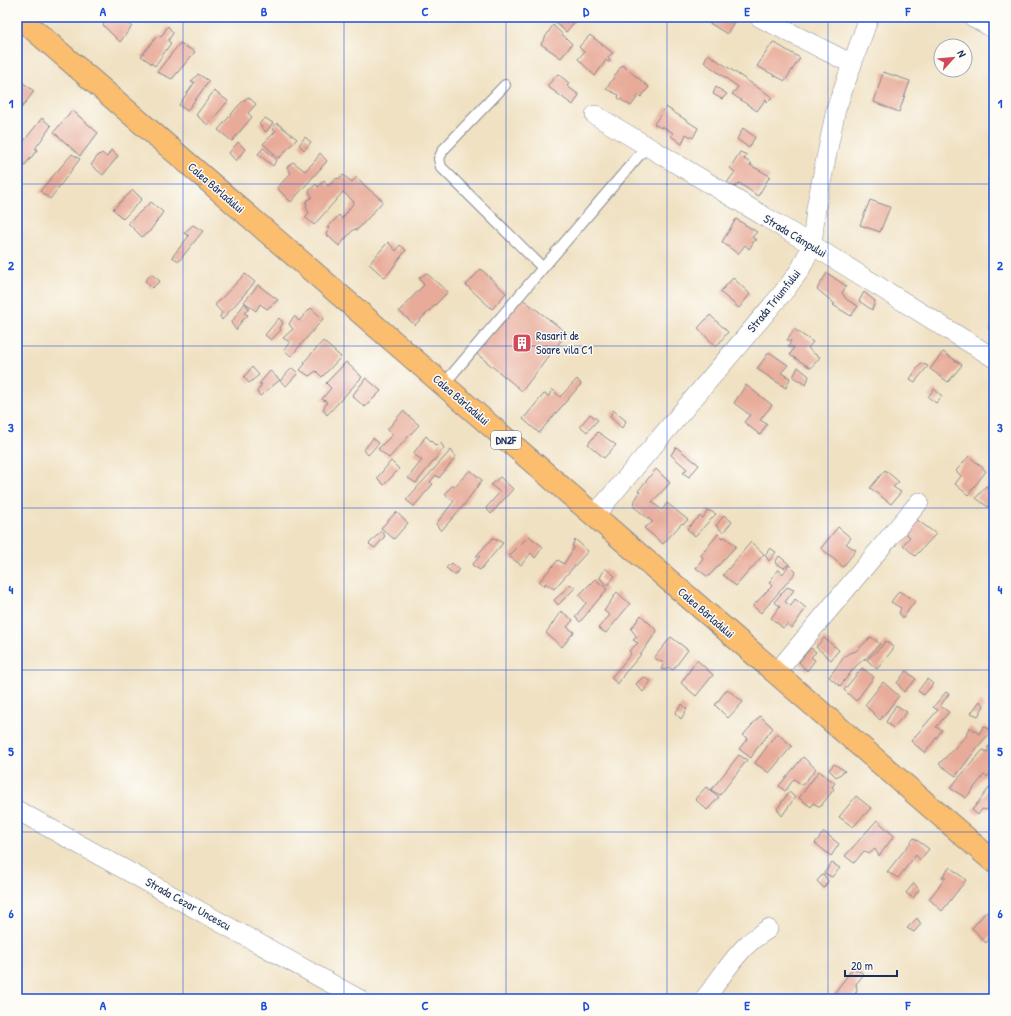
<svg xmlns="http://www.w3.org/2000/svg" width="1011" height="1016" viewBox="0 0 1011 1016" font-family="'Patrick Hand',sans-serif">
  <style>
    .building { fill: #e8ab99 }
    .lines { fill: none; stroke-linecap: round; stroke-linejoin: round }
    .lane-casing { stroke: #868890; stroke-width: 12 }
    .street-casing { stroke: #868890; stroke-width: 20 }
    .primary-casing { stroke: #868890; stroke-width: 24 }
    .lane { stroke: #fff; stroke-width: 10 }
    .street { stroke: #fff; stroke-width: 19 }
    .primary { stroke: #fbbd6e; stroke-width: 22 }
    .grid { fill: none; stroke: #1d4ed8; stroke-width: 1; stroke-opacity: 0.55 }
    .labels { text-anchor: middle; stroke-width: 3; stroke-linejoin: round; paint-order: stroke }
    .shield { fill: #fdfcf7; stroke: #5f6c8c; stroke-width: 1 }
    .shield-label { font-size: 11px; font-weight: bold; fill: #1b2f5e }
    .street-label { font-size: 12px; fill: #1b2f5e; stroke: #fdfcf7 }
    .poi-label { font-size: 12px; fill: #1b2f5e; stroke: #fdfcf7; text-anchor: start }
    .neatline { fill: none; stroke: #1d4ed8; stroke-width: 1.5 }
    .grid-label { font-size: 13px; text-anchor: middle; font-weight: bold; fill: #1d4ed8 }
  </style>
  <rect width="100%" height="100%" fill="#fdfcf7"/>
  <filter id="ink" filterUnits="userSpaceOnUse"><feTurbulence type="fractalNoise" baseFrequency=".025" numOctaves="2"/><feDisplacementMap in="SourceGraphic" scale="8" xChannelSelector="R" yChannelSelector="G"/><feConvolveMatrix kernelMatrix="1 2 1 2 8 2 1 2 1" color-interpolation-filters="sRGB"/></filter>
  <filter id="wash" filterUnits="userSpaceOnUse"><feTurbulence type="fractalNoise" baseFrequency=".012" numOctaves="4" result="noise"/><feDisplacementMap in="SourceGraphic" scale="16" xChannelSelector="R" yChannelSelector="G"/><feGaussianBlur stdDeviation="0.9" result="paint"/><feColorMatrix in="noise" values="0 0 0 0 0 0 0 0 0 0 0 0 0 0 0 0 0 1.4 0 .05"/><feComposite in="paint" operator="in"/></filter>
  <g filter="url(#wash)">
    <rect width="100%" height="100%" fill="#f0e1c2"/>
    <g id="blocks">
      <path class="building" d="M108 17H120L132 26 120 42 103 25Z
        M550 17H572L576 20 566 32Z
        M700 17H730L735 20 727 34Z
        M553 25 572 44 561 58 541 44Z
        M168 26 173 33 168 41 171 43 155 66 141 56 158 35 161 37Z
        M590 35 613 53 608 57 610 62H608L606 60 595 76 578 59 584 52 579 47Z
        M773 42 800 58 785 81 757 66Z
        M180 43 195 52 172 79 157 72Z
        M708 54 745 79 772 97 767 102 766 99 757 111 732 94 738 87 704 62Z
        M622 65 649 87 641 97 639 95 631 106 618 98 619 95 606 89Z
        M883 72 910 81 899 112 874 102Z
        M198 74 209 81 187 111 179 105 195 82H191Z
        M558 74 569 83 567 86 579 95 573 105 547 86Z
        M22 82 34 91 17 114V88Z
        M716 87 727 94 722 99 713 94Z
        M214 91 228 101 208 125 196 115Z
        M248 97 256 104 248 113 252 117 232 141 218 130 239 105Z
        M666 107 698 128 693 138 686 134 682 144 671 136 673 133 662 126 661 128 654 124Z
        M72 110 98 133 80 156 54 132Z
        M42 118 51 126 35 149H38L17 175V145L23 139 24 141Z
        M265 118 273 123 266 132 259 124Z
        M277 123 297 139 279 158 263 144 276 131 272 129Z
        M743 128 755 137 749 148 737 139Z
        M305 137 311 142 304 150 299 145Z
        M238 142 245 149 236 161 229 153Z
        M263 148 277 159 273 166 258 154Z
        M111 150 118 156 103 175 91 165 99 154V155L102 153 107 157Z
        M740 152 747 155 744 159 752 164 750 165 770 176 758 196 739 183 735 187 726 184 735 172 730 168Z
        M320 153 327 161 291 202 277 188 291 173 287 167 293 162 305 171 315 161Z
        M72 154 80 159 50 199 40 191Z
        M343 175 352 182 357 177 365 186 383 201 370 216 357 230 354 229 339 246 326 234 330 228H327L339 215 342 219 354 202 353 201 343 192 314 225 305 217 309 213 306 207 307 203 305 202 312 197 309 191 316 184 318 187 324 180 328 186 337 178 338 179Z
        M133 190 142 199 123 219 113 209Z
        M870 200 890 207 880 232 860 225Z
        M151 202 163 212 150 231 142 237 128 223Z
        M736 219 757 232 752 237 757 240 754 241 750 248 749 249 745 245 738 254 722 242Z
        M193 225 203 231 179 261 172 257 189 236 184 233Z
        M388 242 396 251 400 245 406 250 385 278 369 264Z
        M481 269 506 293 492 309 466 285Z
        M426 273 448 292 415 325 399 311 424 285 419 278Z
        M827 273 846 286 842 293 847 300 858 306 851 316 833 305 835 304 817 289Z
        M151 274 160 281 152 288 145 281Z
        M245 274 255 282 222 320 220 316 222 313 215 305Z
        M733 278 750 294 739 308 720 292Z
        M258 285 278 300 267 309 260 304 256 311 244 302Z
        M864 292 875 301 872 310 859 301Z
        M521 298 567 333 522 391 476 353Z
        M245 303 249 309 244 313 248 315 241 322 236 330 231 323Z
        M311 308 323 319 291 356 284 350 290 342 283 338 293 329 289 324 294 316 299 321Z
        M710 315 728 332 716 347 698 328Z
        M279 318 283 323 280 328 281 330 271 340 265 335Z
        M994 318V333L989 330Z
        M794 329 813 342 808 348 813 353 820 357 811 368 790 355 794 347H788L791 341 787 340Z
        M323 341 341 357 322 377 316 371 309 376 300 370 305 364 304 362Z
        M769 352 788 365 781 373 790 378 786 388 757 369Z
        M943 352 962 365 948 382 930 369Z
        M346 362 362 377 327 415 323 410 327 402 322 399 331 388 326 383Z
        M921 363 928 366 915 382 910 379Z
        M252 367 259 375 249 383 244 377Z
        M798 367 809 376 806 385 793 377Z
        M292 368 298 373 286 386 280 381Z
        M270 371 280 380 260 396 257 392 262 384H259Z
        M366 378 381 391 365 407 352 396Z
        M577 379 581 384 539 433 523 419 544 394 549 396 552 389 560 397Z
        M746 385 772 405 760 420 767 424 760 435 744 422 750 415 734 403Z
        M934 389 942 396 936 403 928 397Z
        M613 410 626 421 622 428 610 417Z
        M403 411 419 425 389 458 378 449 393 434 387 430Z
        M590 414 598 420 587 432 580 426Z
        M598 432 616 445 604 458 588 444Z
        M426 436 436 446 440 442 444 448 416 483 408 478 422 460 413 454Z
        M373 438 379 443 368 455 364 450Z
        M676 447 699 465 689 477 683 473 687 469 671 455Z
        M451 450 456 457 439 478 436 475 430 482 433 484 414 506 406 500Z
        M969 456 986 471 968 495 955 484 961 476 956 471Z
        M391 461 399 469 384 485 377 478Z
        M656 469 670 483 652 502 662 510 667 503 688 520 683 524 682 523 663 544 644 528 653 522 634 507 635 500 640 492 638 491Z
        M470 470 482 480 463 506 441 531 436 524 454 501 446 496V492L453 485 454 487Z
        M885 470 899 482 893 487 901 492 891 504 870 488Z
        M500 477 513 489 491 514 486 508 500 492 491 485Z
        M986 486 994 493V500L988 507 976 498Z
        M708 510 716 514 695 536 687 529 700 516 703 518Z
        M396 512 408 523 394 539 381 528Z
        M724 515 732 522 723 532 716 526Z
        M916 519 936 534 915 556 903 545 910 537 904 532Z
        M838 527 851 538 846 544 856 550 843 567 821 548Z
        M381 531 385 536 375 548 369 544Z
        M718 534 722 538 725 537 736 546 708 577 696 568 703 558 701 555Z
        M529 536 543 547 535 558 531 553 521 565 509 556Z
        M493 538 503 543 480 570 472 565 480 556H476Z
        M575 539 588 551 554 589 545 583V586L539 582 558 560 564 564 574 547 572 546Z
        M751 542 764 554 736 586 723 575Z
        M770 548 776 552 769 561 765 555Z
        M779 556 789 564 784 568 775 563Z
        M451 563 459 569 455 575 446 568Z
        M789 565 796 572 761 613 753 606 772 586 769 583 778 569 783 574Z
        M605 568 615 576 607 586 600 578Z
        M595 579 607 589 580 622 575 617 586 603 579 595Z
        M570 584 575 588 558 605 554 600 563 592Z
        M787 587 794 590 785 602 791 606 795 599 806 608 792 628 788 624 783 628 771 618 780 606 774 602Z
        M899 591 915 601 903 618 899 613 901 608 891 602Z
        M617 592 630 604 606 633 598 628 610 615 604 611Z
        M561 611 573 620 567 627 574 632 562 647 546 633Z
        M641 615 657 631 638 658 624 674 618 684 611 678 631 654 629 651 638 643 633 640 637 637 631 629Z
        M671 637 688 650 673 670 668 667 665 670 661 669 664 663 654 658Z
        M871 637 880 644 865 660V658L856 666 840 686 829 677 844 657 849 653 856 651Z
        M824 638 839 650 831 660 816 647Z
        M886 641 894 648 877 669 867 660 882 646V645Z
        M811 648 816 652 811 657 815 660 807 671 799 662Z
        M697 660 713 675 696 696 681 683Z
        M862 668 874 677 856 701 844 690Z
        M906 671 916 679 904 692 897 683Z
        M643 677 651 681 643 692 636 684Z
        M927 679 933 684 924 695 918 691Z
        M883 682 899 696 880 720 865 705Z
        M727 689 743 702 728 718 715 705Z
        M946 692 949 694 940 706 949 712 936 727 942 730 925 753 911 741 938 710 933 707Z
        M980 701 984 706 978 716 971 713Z
        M682 704 687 709 681 719 675 713Z
        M896 705 907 712 893 728 886 722Z
        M760 716 773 728 755 751 751 758 739 749 748 738 743 735Z
        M984 726 992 731 980 744 956 776 939 764 967 735 966 733 970 727 979 734Z
        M777 733 792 746 769 773 755 763Z
        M988 746 994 750V769L987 777 984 775 966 798 950 788 983 750 988 752Z
        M739 755 747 760 720 795 711 790Z
        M803 757 816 769 802 785 794 779 785 791 779 786Z
        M834 764 845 771 836 777 829 770Z
        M819 771 835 783 832 787 834 789 820 807 813 803 811 807 799 798Z
        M994 782V803L992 804V802L987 810 982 809 978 815 972 810Z
        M706 787 719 797 707 810 695 799Z
        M789 792 795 797 782 816 777 809Z
        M856 796 871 808 853 827 839 817Z
        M877 820 894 836 879 856 875 849 869 854 864 851 854 863 845 856Z
        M824 832 839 844 831 856 815 843Z
        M914 838 929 849 920 860 916 855 898 878 887 872Z
        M832 863 840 868 832 877 824 873Z
        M950 867 966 880 942 911 929 899 946 877H942Z
        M823 874 828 881 824 888 817 881Z
        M914 883 919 890 913 898 906 893Z
        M986 912 994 919V932L986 943 972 928Z
        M917 918 921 924 914 932 907 928Z
        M853 968 864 974 856 984 857 990 854 997 858 999H830Z"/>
    </g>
  </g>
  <g filter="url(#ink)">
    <use href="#blocks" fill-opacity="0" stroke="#868890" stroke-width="1"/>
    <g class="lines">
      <defs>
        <path id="lane" d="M505 85 443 150 439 159 441 167 543 268
          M443 385 647 146"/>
        <path id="street" d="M759 17 852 64
          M973 17 994 29
          M595 115 812 245 994 358
          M594 516 786 289 800 270 812 245 816 208 836 109 869 17
          M776 673 919 502
          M17 810 359 999
          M704 999C719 982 731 959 748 944 754 938 761 934 768 929"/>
        <path id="primary" d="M19 17 994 862"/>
      </defs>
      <use href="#lane" class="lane-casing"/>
      <use href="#street" class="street-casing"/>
      <use href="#primary" class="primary-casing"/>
      <use href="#lane" class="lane"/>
      <use href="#street" class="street"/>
      <use href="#primary" class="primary"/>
    </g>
  </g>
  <path class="grid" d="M183 17V999M344 17V999M506 17V999M667 17V999M828 17V999M17 184H994M17 346H994M17 508H994M17 670H994M17 832H994"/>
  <defs>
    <symbol id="building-square" viewBox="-11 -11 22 22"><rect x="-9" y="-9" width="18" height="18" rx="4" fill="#d1495b" stroke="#fdfcf7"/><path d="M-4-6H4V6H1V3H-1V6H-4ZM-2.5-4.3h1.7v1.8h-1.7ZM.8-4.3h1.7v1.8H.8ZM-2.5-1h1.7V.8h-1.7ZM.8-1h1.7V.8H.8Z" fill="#fff"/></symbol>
  </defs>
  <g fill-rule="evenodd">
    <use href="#building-square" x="511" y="332" width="22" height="22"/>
  </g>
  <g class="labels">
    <rect class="shield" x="491" y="431" width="30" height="18" rx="3"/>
    <g class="shield-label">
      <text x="506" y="444">DN2F</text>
    </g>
    <g class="street-label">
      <text transform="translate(216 188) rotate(41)" y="4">Calea Bârladului</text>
      <text transform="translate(795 236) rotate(31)" y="4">Strada Câmpului</text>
      <text transform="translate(774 301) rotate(-51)" y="4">Strada Triumfului</text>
      <text transform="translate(461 400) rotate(41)" y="4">Calea Bârladului</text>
      <text transform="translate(706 613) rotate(41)" y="4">Calea Bârladului</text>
      <text transform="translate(188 904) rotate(29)" y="4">Strada Cezar Uncescu</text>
    </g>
    <g class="poi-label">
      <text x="536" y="340">Rasarit de<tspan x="536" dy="14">Soare vila C1</tspan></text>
    </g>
  </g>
  <rect width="1011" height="1016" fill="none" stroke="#fdfcf7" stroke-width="44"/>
  <g transform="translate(953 58) rotate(63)"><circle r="19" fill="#fdfcf7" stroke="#a3aaba"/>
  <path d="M0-3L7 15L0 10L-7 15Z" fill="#d1495b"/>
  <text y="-6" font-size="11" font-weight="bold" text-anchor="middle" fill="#1b2f5e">N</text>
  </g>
  <path d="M845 970v6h52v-6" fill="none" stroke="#1b2f5e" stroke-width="2"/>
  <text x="851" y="970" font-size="12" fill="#1b2f5e" stroke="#fdfcf7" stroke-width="3" paint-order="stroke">20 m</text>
  <rect x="22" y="22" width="967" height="972" class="neatline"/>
  <g class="grid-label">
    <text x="103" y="16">A</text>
    <text x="264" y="16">B</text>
    <text x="425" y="16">C</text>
    <text x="586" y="16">D</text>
    <text x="747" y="16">E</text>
    <text x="908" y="16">F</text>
    <text x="11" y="108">1</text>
    <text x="1000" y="108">1</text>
    <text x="11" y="270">2</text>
    <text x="1000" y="270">2</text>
    <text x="11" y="432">3</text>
    <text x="1000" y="432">3</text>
    <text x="11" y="594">4</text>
    <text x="1000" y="594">4</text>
    <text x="11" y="756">5</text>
    <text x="1000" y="756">5</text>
    <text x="11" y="918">6</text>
    <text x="1000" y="918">6</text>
    <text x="103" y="1010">A</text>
    <text x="264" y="1010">B</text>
    <text x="425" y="1010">C</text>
    <text x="586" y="1010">D</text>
    <text x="747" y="1010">E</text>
    <text x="908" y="1010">F</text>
  </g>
</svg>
